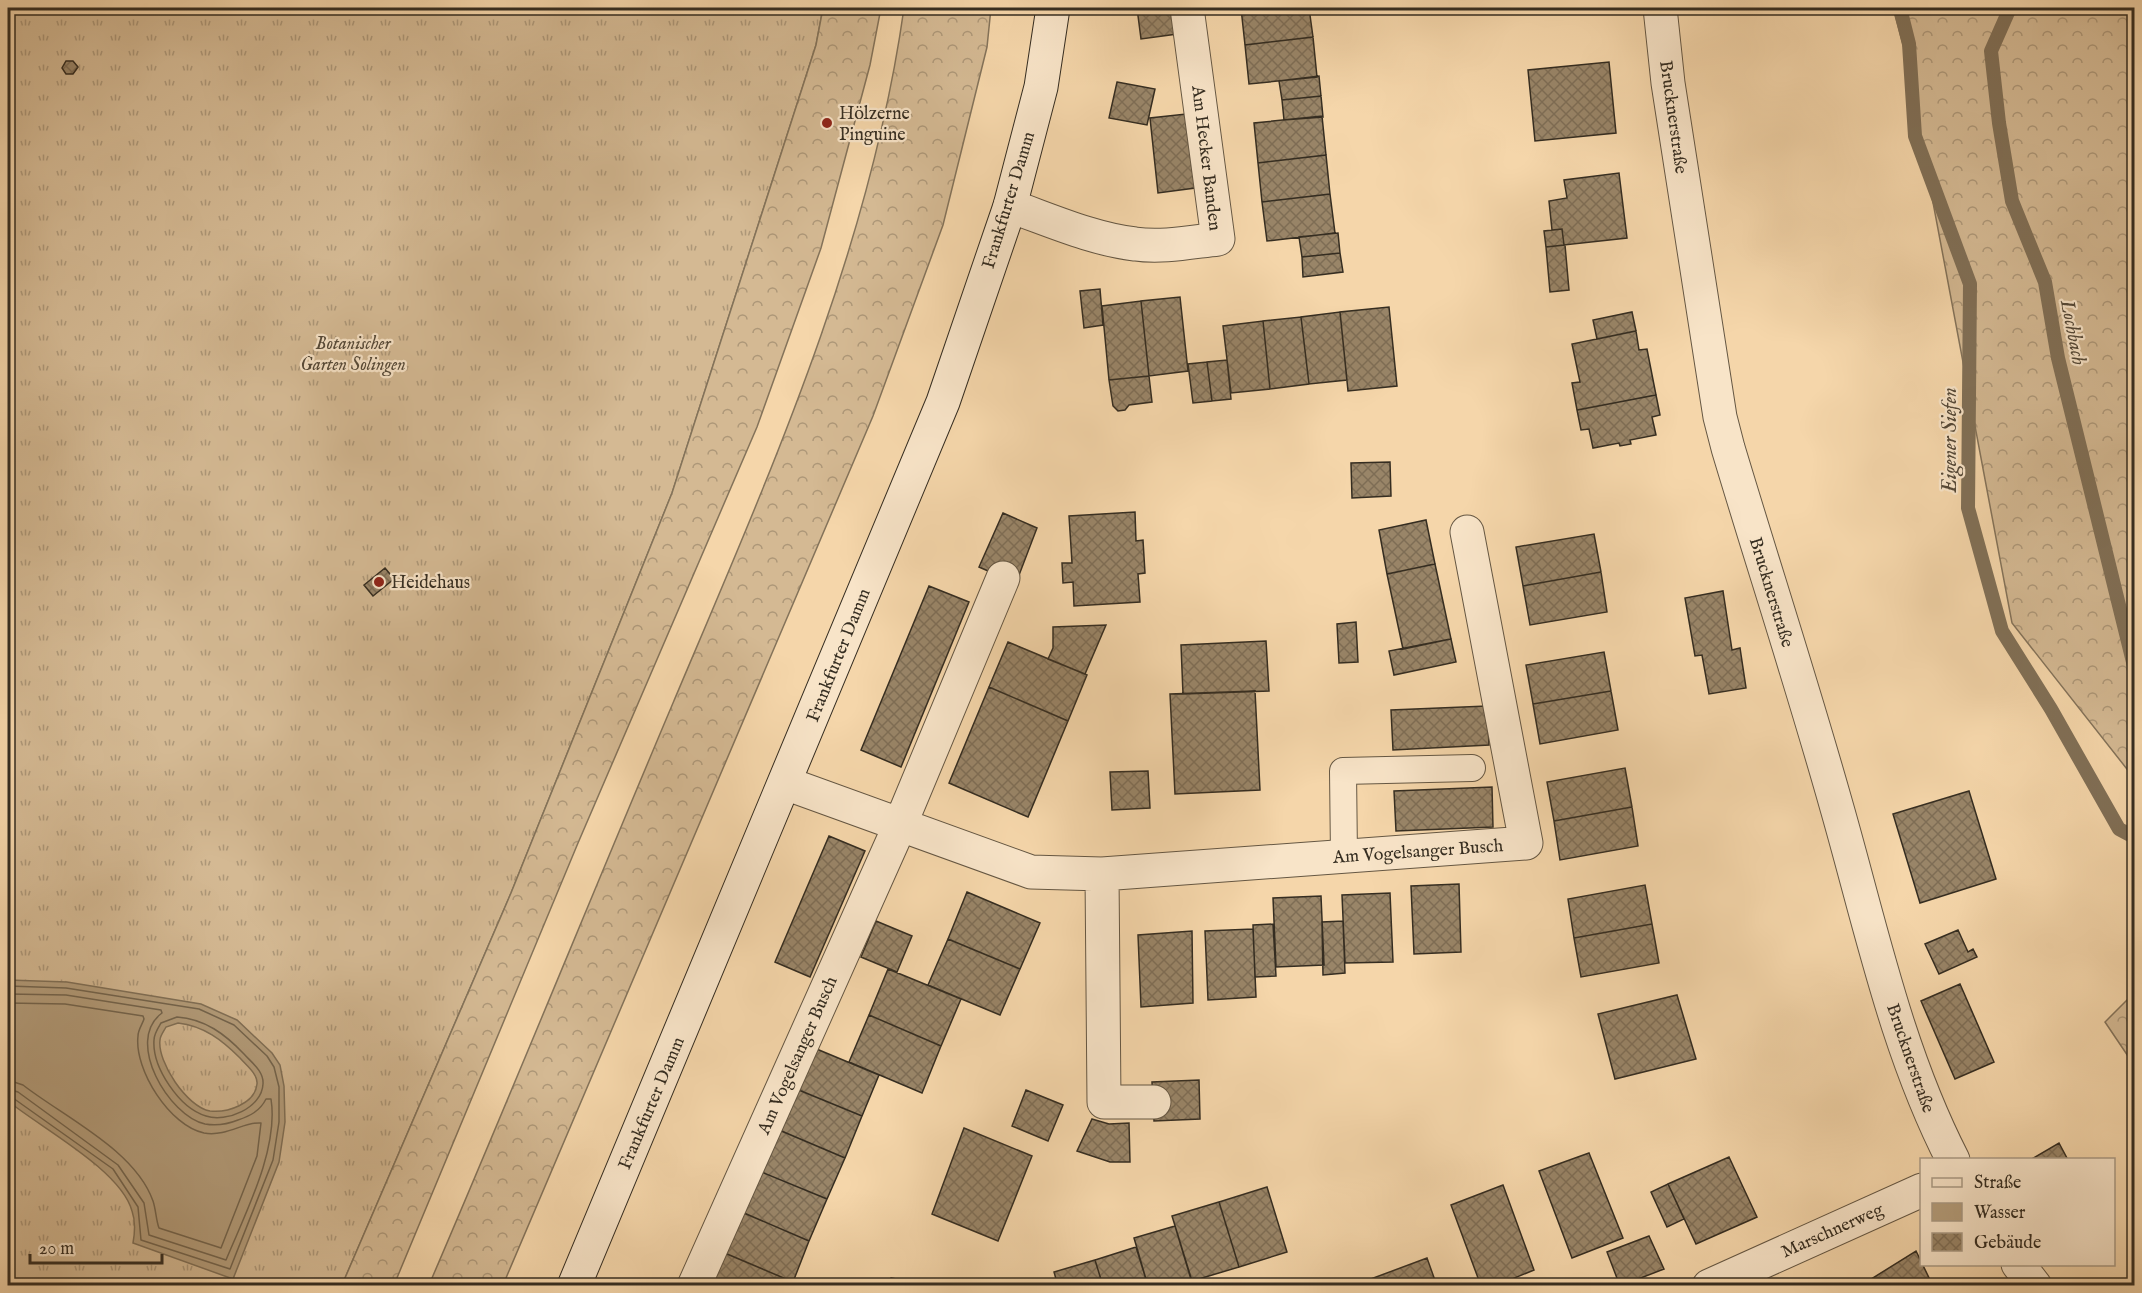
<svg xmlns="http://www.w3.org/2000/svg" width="2142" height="1293" viewBox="0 0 2142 1293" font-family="'IM FELL English',serif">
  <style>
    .grass { fill: url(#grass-tufts); stroke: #84735a; stroke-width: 1.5 }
    .forest { fill: url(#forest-crowns); stroke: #84735a; stroke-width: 1.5 }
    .water { fill: #b49d7b; stroke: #817057; stroke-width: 1.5; fill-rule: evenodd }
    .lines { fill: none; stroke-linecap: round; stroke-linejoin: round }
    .shore { stroke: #74654e; stroke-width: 1.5 }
    .stream { stroke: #817057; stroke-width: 14 }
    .building { fill: url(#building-cross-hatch); stroke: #352d21; stroke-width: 1.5 }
    .service-casing { stroke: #655743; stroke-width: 28 }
    .minor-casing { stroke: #655743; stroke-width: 35 }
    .secondary-casing { stroke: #352d21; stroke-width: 35 }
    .service { stroke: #f8e4c8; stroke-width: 26 }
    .minor { stroke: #f8e4c8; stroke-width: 33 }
    .secondary { stroke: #f8e4c8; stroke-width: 33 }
    .poi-dot { fill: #8f2418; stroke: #f8e4c8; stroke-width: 2 }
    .labels { text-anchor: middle; stroke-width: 4.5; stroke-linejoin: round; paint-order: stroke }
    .poi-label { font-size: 18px; fill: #352d21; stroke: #f8e4c8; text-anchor: start }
    .street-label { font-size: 18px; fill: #352d21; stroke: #f8e4c8 }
    .park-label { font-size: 18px; font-style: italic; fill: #554938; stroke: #f8e4c8 }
    .water-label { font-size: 20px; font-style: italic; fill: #554938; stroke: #f8e4c8 }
  </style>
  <defs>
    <pattern id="grass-tufts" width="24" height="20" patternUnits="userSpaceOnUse" patternTransform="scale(1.5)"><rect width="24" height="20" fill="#d4b993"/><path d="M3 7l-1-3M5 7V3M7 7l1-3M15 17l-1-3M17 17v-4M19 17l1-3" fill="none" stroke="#ad9778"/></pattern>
    <pattern id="forest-crowns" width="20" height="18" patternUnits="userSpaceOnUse" patternTransform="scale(1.5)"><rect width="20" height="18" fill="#d4b993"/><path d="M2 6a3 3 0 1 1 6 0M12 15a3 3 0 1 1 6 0" fill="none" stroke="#ad9778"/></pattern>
    <pattern id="building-cross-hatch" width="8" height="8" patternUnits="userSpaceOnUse" patternTransform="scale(1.5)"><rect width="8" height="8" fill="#998568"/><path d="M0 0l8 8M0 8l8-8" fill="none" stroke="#7e6d55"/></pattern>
  </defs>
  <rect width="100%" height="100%" fill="#f5d6aa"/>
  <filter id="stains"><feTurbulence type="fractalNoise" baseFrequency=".00333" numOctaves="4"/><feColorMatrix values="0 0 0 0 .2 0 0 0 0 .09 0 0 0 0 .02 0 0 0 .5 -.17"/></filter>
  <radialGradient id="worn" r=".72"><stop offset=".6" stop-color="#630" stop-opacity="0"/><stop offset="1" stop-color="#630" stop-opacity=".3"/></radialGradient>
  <path class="grass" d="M8 8H823L816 45 672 493 511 893 342 1285H8Z"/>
  <path class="forest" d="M823 8H881L870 65 821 248 757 427 578 843 394 1285H342L511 893 672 493 816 45Z
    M904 8H991L987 47 943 225 873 416 503 1285H429C512 1092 591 897 673 703 768 478 870 251 904 8Z
    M1893 8H2134V778L2012 623 1904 48Z
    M2134 993V1065L2105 1022Z"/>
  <path class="water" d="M8 980 67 982 201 1004 237 1020 272 1053 280 1065 284 1086 285 1122 279 1162 233 1279 133 1243C135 1232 136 1222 132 1211 121 1170 41 1128 8 1101ZM178 1023C204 1026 222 1040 240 1058 246 1065 258 1074 257 1084 255 1104 227 1113 210 1111 187 1107 157 1062 160 1040 160 1036 164 1031 166 1027Z"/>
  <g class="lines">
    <path class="shore" d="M8 986 66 988 199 1009 234 1025 267 1056 274 1067 279 1087V1122L273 1160 230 1269 141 1240 138 1207 113 1169 13 1098 8 1097
      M8 994 66 995 161 1010 162 1013C124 1041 169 1116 205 1124 216 1126 228 1124 238 1120 250 1116 260 1111 266 1099H271C279 1149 245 1214 226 1260L149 1235 144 1203 118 1165 18 1092 8 1089
      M8 1003 65 1004 143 1016 144 1019C142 1025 138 1030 138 1036 134 1070 170 1126 204 1133 227 1137 245 1121 261 1123L257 1156 221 1248 159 1228C156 1220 156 1210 153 1201 135 1150 64 1117 23 1085L8 1080
      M177 1017C205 1019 225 1034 244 1054 251 1062 264 1071 263 1084 262 1108 226 1123 206 1116 179 1108 152 1067 154 1040 154 1034 158 1028 161 1023Z"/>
    <path class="stream" d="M1900 8 1909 44 1915 136 1970 284 1968 508 2002 631 2051 709 2119 829 2134 837
      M2010 8 1991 51 1999 123 2012 201 2045 282 2058 358 2134 666"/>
  </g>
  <path class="building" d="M1137 8H1175L1177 34 1141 39Z
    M1241 8H1309L1313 37 1245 45Z
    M1313 37 1317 77 1249 84 1245 45Z
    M66 61H73L78 67 73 74H66L62 68Z
    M1609 62 1616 133 1535 141 1528 70Z
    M1319 76 1321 96 1282 100 1279 81Z
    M1117 82 1155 89 1147 125 1109 118Z
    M1321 96 1323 117 1284 120 1282 100Z
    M1186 114 1195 188 1158 193 1150 118Z
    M1322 116 1326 155 1258 163 1254 123Z
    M1326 155 1330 194 1262 202 1258 163Z
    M1619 173 1627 238 1564 245 1562 229 1552 230 1549 201 1567 198 1564 180Z
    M1330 194 1335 233 1267 241 1262 202Z
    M1562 229 1564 245 1546 247 1544 231Z
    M1338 233 1340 253 1302 257 1299 237Z
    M1565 245 1569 290 1550 292 1546 247Z
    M1340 253 1343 272 1303 277 1302 257Z
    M1100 289 1103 325 1084 328 1080 291Z
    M1180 297 1188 371 1149 376 1141 301Z
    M1141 301 1149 376 1109 380 1102 306Z
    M1389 307 1397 386 1348 391 1340 312Z
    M1340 312 1347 380 1309 384 1301 317Z
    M1632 312 1636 331 1597 339 1593 320Z
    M1301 317 1309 384 1270 389 1263 321Z
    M1263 321 1270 389 1231 393 1223 326Z
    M1636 331 1639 350 1647 349 1656 395 1577 410 1572 383 1580 382 1572 344Z
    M1227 360 1231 399 1212 401 1207 362Z
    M1207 362 1212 401 1193 403 1188 364Z
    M1149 376 1152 402 1129 405 1125 410 1118 411 1113 406 1109 380Z
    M1656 395 1660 415 1652 417 1656 435 1630 440 1631 444 1620 446 1619 443 1593 448 1589 429 1581 430 1577 410Z
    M1390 462 1391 496 1352 498 1351 463Z
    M1135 512 1136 541 1143 540 1145 573 1138 574 1140 602 1074 606 1073 582 1063 583 1062 563H1072L1069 516Z
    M1003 513 1037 528 1016 583 979 567Z
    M1426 520 1435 564 1387 574 1379 530Z
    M1594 534 1601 572 1523 586 1516 547Z
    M1435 564 1451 639 1403 649 1387 574Z
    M385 568 394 579 373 596 364 585Z
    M1601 572 1607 612 1530 625 1523 586Z
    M929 586 969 602 901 767 861 750Z
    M1723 591 1732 650 1740 648 1746 688 1709 694 1702 655 1695 656 1685 598Z
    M1356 622 1358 662 1339 663 1337 624Z
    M1106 625 1085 674 1048 659 1053 648V627Z
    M1451 639 1456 662 1394 675 1389 651Z
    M1266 641 1269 691 1183 694 1181 645Z
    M1008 642 1087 675 1068 721 989 687Z
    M1604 652 1611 691 1533 704 1526 665Z
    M989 687 1068 721 1028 817 949 783Z
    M1255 691 1260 790 1175 794 1170 694Z
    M1611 691 1618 730 1540 744 1533 704Z
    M1487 706 1489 745 1393 750 1391 710Z
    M1625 768 1632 807 1554 821 1547 782Z
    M1148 771 1150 808 1112 810 1110 772Z
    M1492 787 1493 827 1396 831 1394 791Z
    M1969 791 1996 879 1920 903 1893 814Z
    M1632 807 1638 846 1560 860 1554 821Z
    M829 836 865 851 810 977 775 962Z
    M1459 884 1461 952 1414 954 1411 886Z
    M1645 885 1652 924 1574 938 1568 899Z
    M967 892 1040 923 1020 969 948 939Z
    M1390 893 1393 962 1345 963 1342 895Z
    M1321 896 1324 965 1276 967 1273 898Z
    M876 921 912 936 897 972 861 957Z
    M1343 921 1345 973 1323 975 1322 922Z
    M1273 924 1276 976 1255 977 1253 925Z
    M1652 924 1659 963 1581 977 1574 938Z
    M1253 929 1256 997 1208 1000 1205 931Z
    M1958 930 1968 952 1973 949 1977 957 1939 974 1925 944Z
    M1192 931 1193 1003 1141 1007 1138 935Z
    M948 939 1020 969 1000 1015 928 985Z
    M888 969 961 999 941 1046 869 1015Z
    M1960 984 1994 1062 1955 1079 1921 1001Z
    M1677 995 1696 1059 1615 1079 1598 1014Z
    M869 1015 941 1046 922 1093 849 1062Z
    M807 1045 879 1075 862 1116 789 1086Z
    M1199 1080 1200 1119 1154 1121 1152 1082Z
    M789 1086 862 1116 845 1158 772 1127Z
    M1026 1090 1063 1105 1048 1141 1012 1126Z
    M1092 1119 1109 1124 1129 1123 1130 1162H1110L1077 1151Z
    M772 1127 845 1158 827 1199 754 1169Z
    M964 1128 1032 1156 998 1241 932 1214Z
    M2059 1143 2068 1160H2030Z
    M1589 1153 1623 1238 1572 1258 1539 1171Z
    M1729 1157 1757 1217 1696 1244 1668 1184Z
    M754 1169 827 1199 809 1241 737 1210Z
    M1668 1184 1684 1219 1667 1227 1651 1192Z
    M1503 1185 1534 1270 1495 1286H1481L1451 1205Z
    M1267 1187 1287 1252 1239 1267 1219 1202Z
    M1219 1202 1239 1267 1192 1281 1172 1216Z
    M737 1210 809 1241 793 1282 720 1251Z
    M1175 1226 1193 1286H1148L1134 1238Z
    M1649 1236 1664 1269 1620 1286 1607 1252Z
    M1136 1247 1148 1286H1103L1095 1260Z
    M720 1251 793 1282 791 1286H705Z
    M1916 1251 1933 1286H1860Z
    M1427 1258 1437 1286H1352Z
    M1095 1260 1103 1286H1058L1054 1272Z
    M891 1278 935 1286H889Z"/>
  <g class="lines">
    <defs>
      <path id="service" d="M1344 857 1343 771 1472 768"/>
      <path id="minor" d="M1660 8 1668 83 1720 417 1728 448C1764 568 1803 687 1837 808 1871 927 1896 1049 1953 1160
        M1010 206C1050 220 1092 239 1135 244 1162 248 1191 242 1218 239L1187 8
        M785 783 1031 872 1102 874 1526 843 1467 532
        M1102 874 1104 1102H1154
        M2018 1264 2035 1286
        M694 1286 900 825 1003 578
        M1709 1286 1922 1190"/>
      <path id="secondary" d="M574 1286 943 402 1010 206 1041 87 1053 8"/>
    </defs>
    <use href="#service" class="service-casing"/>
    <use href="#minor" class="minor-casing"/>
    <use href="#secondary" class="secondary-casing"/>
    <use href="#service" class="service"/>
    <use href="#minor" class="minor"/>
    <use href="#secondary" class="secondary"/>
  </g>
  <g class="poi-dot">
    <circle cx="827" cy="123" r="6"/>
    <circle cx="379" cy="582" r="6"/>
  </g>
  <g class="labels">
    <g class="poi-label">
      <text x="839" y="119">Hölzerne<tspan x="839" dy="21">Pinguine</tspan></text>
      <text x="391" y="588">Heidehaus</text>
    </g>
    <g class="street-label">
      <text transform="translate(1674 117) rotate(82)" y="6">Brucknerstraße</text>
      <text transform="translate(1207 158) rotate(83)" y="6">Am Hecker Banden</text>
      <text transform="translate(1008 200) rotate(-73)" y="6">Frankfurter Damm</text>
      <text transform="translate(1772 592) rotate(73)" y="6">Brucknerstraße</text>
      <text transform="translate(838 655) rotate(-68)" y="6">Frankfurter Damm</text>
      <text transform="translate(1418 851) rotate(-4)" y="6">Am Vogelsanger Busch</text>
      <text transform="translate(797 1055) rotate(-66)" y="6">Am Vogelsanger Busch</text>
      <text transform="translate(1911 1058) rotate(71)" y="6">Brucknerstraße</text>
      <text transform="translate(651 1103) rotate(-67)" y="6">Frankfurter Damm</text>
      <text transform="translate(1832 1230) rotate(-24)" y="6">Marschnerweg</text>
    </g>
    <g class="park-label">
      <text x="353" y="349">Botanischer<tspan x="353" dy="21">Garten Solingen</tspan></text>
    </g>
    <g class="water-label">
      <text transform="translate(2074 332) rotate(79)" y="7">Lochbach</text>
      <text transform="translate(1949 440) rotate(-90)" y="7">Eigener Siefen</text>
    </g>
  </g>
  <rect width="2142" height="1293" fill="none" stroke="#f5d6aa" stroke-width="30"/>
  <rect x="9" y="9" width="2124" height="1275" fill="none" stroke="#352d21" stroke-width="3"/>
  <rect x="15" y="15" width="2112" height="1263" fill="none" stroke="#352d21" stroke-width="1.5"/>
  <rect x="1920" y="1158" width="195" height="108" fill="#f8e4c8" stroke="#aa9b85" stroke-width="1.5"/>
  <rect x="1932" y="1178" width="30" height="9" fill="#f8e4c8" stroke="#aa9b85" stroke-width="1.5"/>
  <text x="1974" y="1188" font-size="18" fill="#352d21">Straße</text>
  <rect x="1932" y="1203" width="30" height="18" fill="#b49d7b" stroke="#aa9b85" stroke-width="1.5"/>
  <text x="1974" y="1218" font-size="18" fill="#352d21">Wasser</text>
  <rect x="1932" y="1233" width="30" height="18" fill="url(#building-cross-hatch)" stroke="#aa9b85" stroke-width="1.5"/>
  <text x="1974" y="1248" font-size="18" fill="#352d21">Gebäude</text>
  <path d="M30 1254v9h132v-9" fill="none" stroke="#352d21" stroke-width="3"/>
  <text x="39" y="1254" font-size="18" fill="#352d21" stroke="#f8e4c8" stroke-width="4.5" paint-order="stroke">20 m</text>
  <rect width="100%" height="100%" filter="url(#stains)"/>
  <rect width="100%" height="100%" fill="url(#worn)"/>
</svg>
